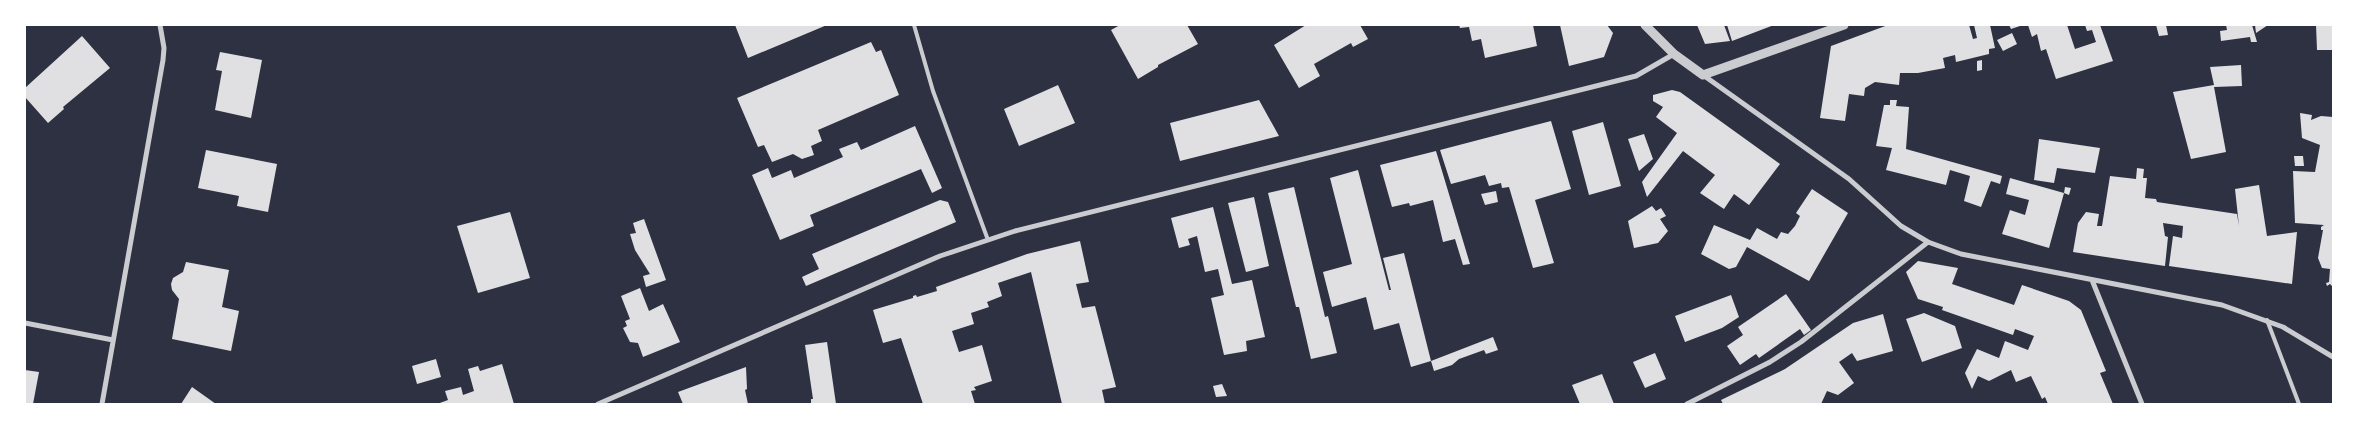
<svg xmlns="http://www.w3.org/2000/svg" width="2358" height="429" viewBox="0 0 2358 429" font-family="Signika,sans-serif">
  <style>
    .building { fill: #e0e0e3 }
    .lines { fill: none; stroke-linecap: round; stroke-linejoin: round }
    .service { stroke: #caccd0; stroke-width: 4 }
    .minor { stroke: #caccd0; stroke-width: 5 }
    .tertiary { stroke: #caccd0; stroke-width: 9 }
  </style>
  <rect width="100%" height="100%" fill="#2d3142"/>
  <path class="building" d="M735 25H827L748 58Z
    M1120 25H1187L1198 44 1158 65V67L1138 79 1111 30Z
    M1306 25H1360L1368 39 1353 47 1351 43 1314 64 1320 76 1299 88 1274 45Z
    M1459 25H1533L1537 46 1485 58 1481 39 1472 41 1469 27 1460 28Z
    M1560 25H1607L1613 33 1604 57 1569 66Z
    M1697 25H1724L1730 41 1705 44Z
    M1727 25H1774L1732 41Z
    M1888 25H1969L1973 39 1977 38 1974 25H1990L1995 48 1989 49V54L1956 62 1955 55 1943 58 1945 68 1918 73H1900L1899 85 1875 82 1865 88 1864 96 1849 94 1845 121 1820 118 1831 46Z
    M2009 25H2023L2011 29Z
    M2028 25H2067L2075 49 2096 42 2092 30 2087 31 2085 25H2100L2113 61 2056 79 2046 49 2041 51 2037 34 2032 37Z
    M2156 25H2166L2168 35 2159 36Z
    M2226 25H2252L2257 42H2251L2250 37 2221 41 2220 31 2227 30Z
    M2255 25H2268L2256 33Z
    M2316 25H2333V50H2317Z
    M2012 33 2017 44 2003 51 1997 40Z
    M82 36 110 68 63 107 64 109 48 123 25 97V88Z
    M871 42 876 52 881 50 899 95 818 130 822 141 811 146 814 155 802 159 793 154 772 162 764 145 758 147 737 98Z
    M220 52 262 60 251 118 215 110 222 71 216 70Z
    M1982 60V70L1977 71V61Z
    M2241 65 2242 86 2214 87 2226 152 2191 159 2173 92 2214 85 2210 67Z
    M1058 85 1075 123 1019 146 1004 109Z
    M1672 90 1680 92 1780 164 1749 205 1734 194 1724 209 1700 193 1715 175 1683 151 1647 197 1642 182 1677 133 1656 117 1663 107 1653 101V95Z
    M1259 100 1279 136 1180 161 1170 123Z
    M1890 100H1897L1896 106 1909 107 1906 149 2002 176 2000 184 1991 181 1981 207 1964 201 1970 176 1950 170 1946 185 1886 170 1892 148 1876 146 1884 105H1890Z
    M2300 113 2312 115 2311 120 2321 116 2333 117V287L2330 284 2327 286 2326 283 2329 282 2330 269 2322 268 2318 258 2323 230H2321V227L2324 225 2295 223 2293 171 2315 172 2320 145 2302 138Z
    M1551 121 1571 189 1535 200 1554 263 1533 268 1509 187 1502 188 1501 183 1489 186 1485 175 1451 184 1440 150Z
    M1603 122 1621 186 1589 195 1572 131Z
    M915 126 942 188 932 193 921 169 810 215 814 226 780 240 752 175 768 168 772 178 791 170 794 178 843 157 839 149 857 142 861 150Z
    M1644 134 1653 159 1639 171 1628 139Z
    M2039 139 2100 148 2095 173 2057 168 2054 183 2034 180Z
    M206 150 277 164 268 212 237 206 239 196 198 188Z
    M1436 151 1470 264 1463 265 1455 239 1443 242 1433 200 1410 206 1409 203 1392 207 1380 165Z
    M2294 156H2303L2304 166H2295Z
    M2137 168 2144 169 2143 178H2147L2145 198 2156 199 2157 202 2237 214 2239 226 2235 189 2259 185 2267 236 2297 232 2292 284 2169 266 2173 236 2182 238 2183 226 2163 223 2165 236 2168 237 2165 266 2073 252 2078 223 2086 212 2099 214 2097 226H2102L2110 176 2136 179Z
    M1358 170 1389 290H1391L1383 258 1404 253 1431 361 1411 367 1399 323 1374 330 1366 297 1332 307 1323 272 1352 264 1330 178Z
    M2010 178 2064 193 2049 248 2002 234 2010 210 2025 215 2029 200 2006 194Z
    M1294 187 1325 317 1328 316 1337 353 1311 359 1299 307H1296L1268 193Z
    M2065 187 2071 188 2069 195 2064 193Z
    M1812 189 1848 213 1809 281 1747 247 1736 267 1729 269 1701 254 1714 225 1750 240 1757 228 1777 239 1781 232 1788 234 1795 226 1800 216 1796 213Z
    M1496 191 1498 202 1485 205 1481 194Z
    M1254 197 1269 266 1246 272 1228 203Z
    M940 200 948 202 956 222 806 286 802 277 819 269 812 254Z
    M1652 206 1656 211 1661 208 1666 216 1660 219 1668 231 1658 243 1634 248 1628 221Z
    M1213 207 1232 284 1252 280 1265 337 1246 341 1247 351 1224 355 1211 298 1224 295 1218 269 1205 272 1197 236 1188 239 1190 245 1179 248 1171 218Z
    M510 212 530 278 478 293 457 226Z
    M644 219 666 280 646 287 643 276 650 274 635 250 630 234 636 233 633 223Z
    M1080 241 1089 282 1076 284 1082 308 1095 306 1116 387 1102 390 1105 404H1062L1031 272 998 283 1002 296 987 302 989 307 971 313 974 324 952 331 959 352 982 345 992 381 974 387 976 390 971 391 975 404H923L901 338 883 343 873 310 913 298V296L916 295 917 297 937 291 936 287 1027 254Z
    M1918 261 1958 268 1952 284 2014 305 2022 285 2069 301 2081 310 2106 371 2100 373 2113 404H2048L2045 397 2042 399 2031 376 2016 382 2011 370 1989 381 1978 376 1972 389 1965 373 1977 349 1999 358 2005 341 2028 350 2034 336 2015 329 2013 335 1942 310 1943 307 1918 299 1906 272Z
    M186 262 229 270 222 307 239 311 231 351 172 339 179 299 172 290 171 284 173 278 183 272Z
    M640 288 649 311 663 304 680 342 643 357 638 343 630 342 623 328 627 326 625 321 630 319 621 296Z
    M1786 294 1811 330 1804 335 1800 329 1759 358 1756 354 1740 365 1727 346 1743 335 1738 327Z
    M1731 295 1739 317 1722 328 1685 342 1675 316Z
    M1924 313 1955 326 1962 348 1922 362 1906 319Z
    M1883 314 1893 351 1857 361 1852 353 1839 362 1854 383 1838 395 1827 391 1821 404H1723L1721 400 1785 369 1853 323Z
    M1493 337 1498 350 1486 354 1484 350 1459 359 1452 365 1434 371 1431 361Z
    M827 342 836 404H811V399H813L805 345Z
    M1655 353 1666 379 1645 388 1633 362Z
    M436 359 441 377 417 384 412 366Z
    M502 364 514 404H437L448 400 445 391 461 387 463 395 474 391 468 369 478 366 480 371Z
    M746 367 747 389 745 390 748 404H683L678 392Z
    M25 370 39 372 33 404H25Z
    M1602 374 1614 404H1580L1572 385Z
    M1222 384 1227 396 1216 397 1213 386Z
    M192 387 216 404H181Z"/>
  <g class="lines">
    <path class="service" d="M914 25 933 91 988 240
      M2267 320 2299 404"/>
    <path class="minor" d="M1703 75 1849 179 1901 226 1928 242 1961 254 2222 305 2283 327 2333 357
      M2092 280 2142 404
      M25 323 113 340
      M102 404 163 60 164 48 160 25
      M598 404 940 256 1015 231 1636 76 1674 54
      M1687 404 1770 362 1801 342 1928 242"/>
    <path class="tertiary" d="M1645 25 1674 54 1703 75 1844 25"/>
  </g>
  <rect width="2358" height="429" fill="none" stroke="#ffffff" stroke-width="52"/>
</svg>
